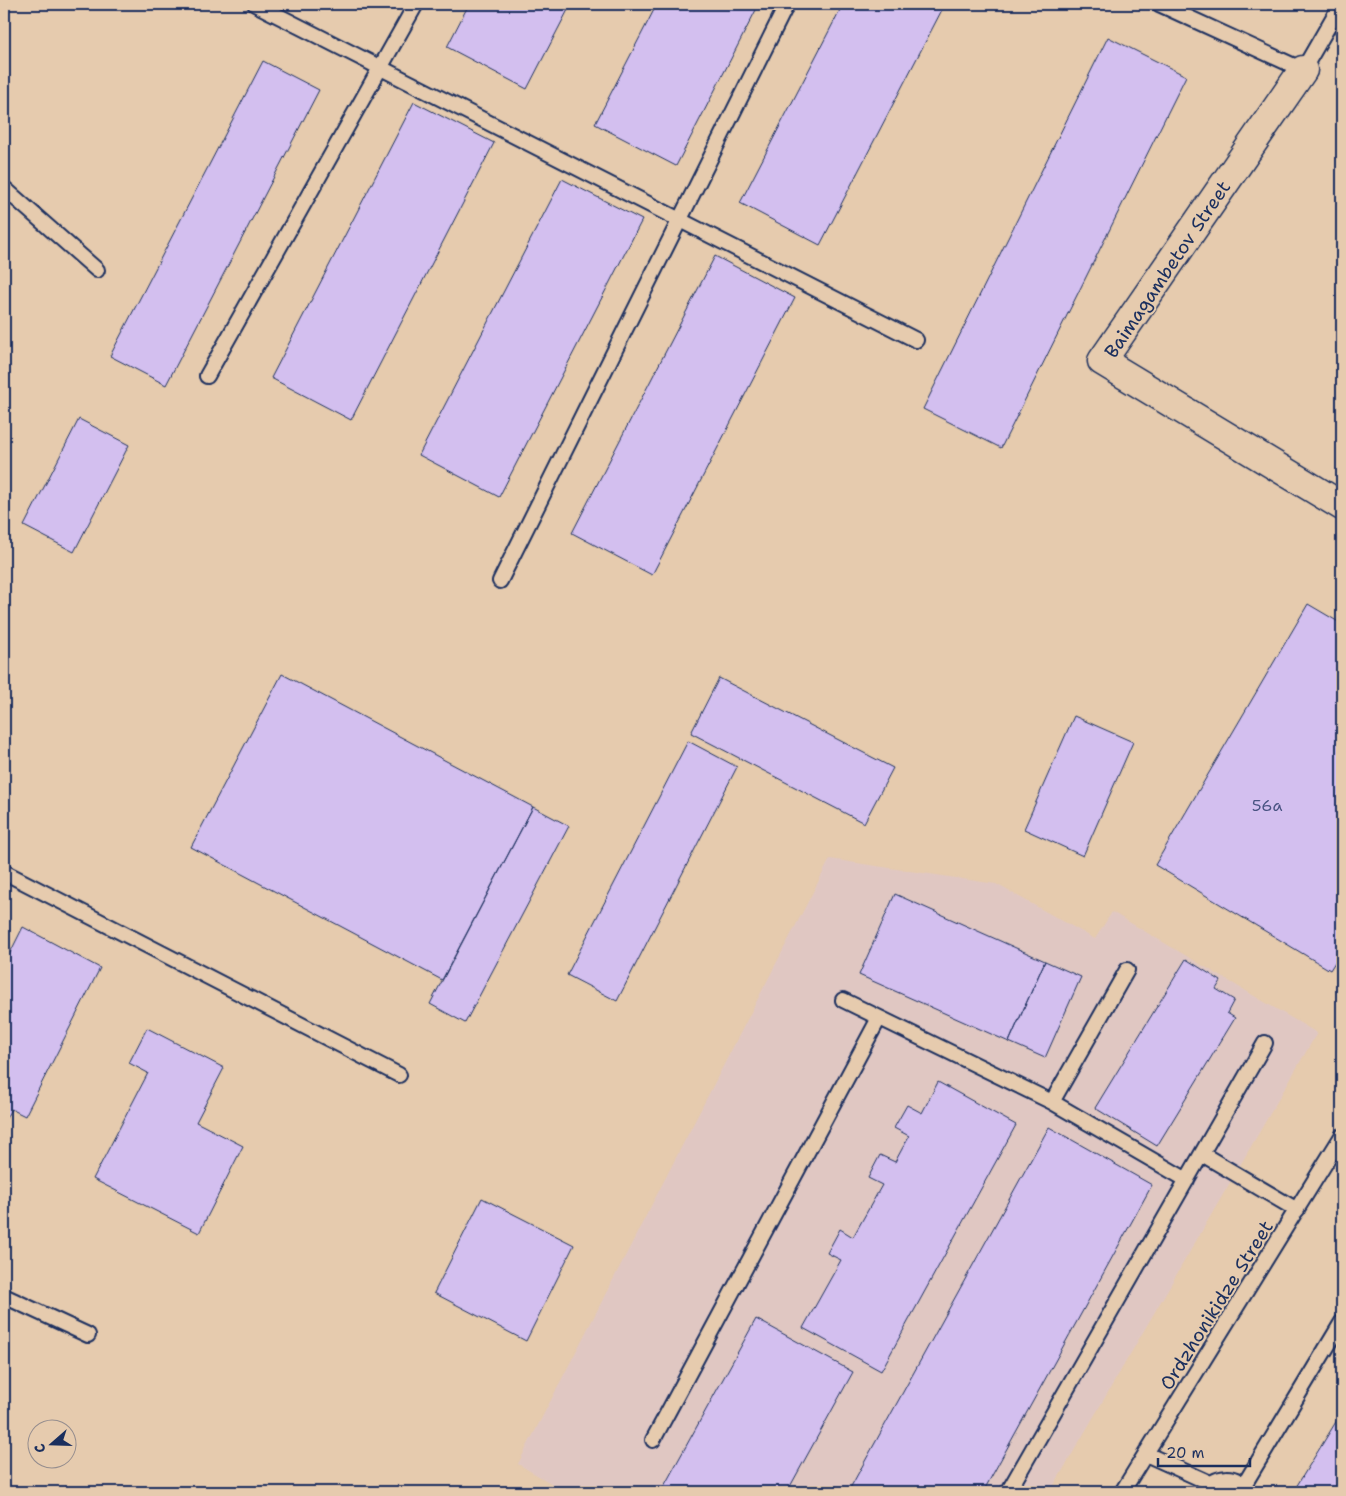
<svg xmlns="http://www.w3.org/2000/svg" width="1346" height="1496" viewBox="0 0 1346 1496" font-family="'Shantell Sans',sans-serif">
  <style>
    .built { fill: #e0c7c2 }
    .building { fill: #d3bfef; stroke: #1b2f5e }
    .lines { fill: none; stroke-linecap: round; stroke-linejoin: round }
    .service-casing { stroke: #1b2f5e; stroke-width: 18 }
    .minor-casing { stroke: #1b2f5e; stroke-width: 31 }
    .service { stroke: #e6cbae; stroke-width: 14 }
    .minor { stroke: #e6cbae; stroke-width: 28 }
    .labels { text-anchor: middle; stroke-width: 4; stroke-linejoin: round; paint-order: stroke }
    .number-label { font-size: 16px; fill: #495382 }
    .street-label { font-size: 19px; fill: #1b2f5e; stroke: #e6cbae }
  </style>
  <rect width="100%" height="100%" fill="#e6cbae"/>
  <filter id="ink" filterUnits="userSpaceOnUse"><feTurbulence type="fractalNoise" baseFrequency=".02" numOctaves="2"/><feDisplacementMap in="SourceGraphic" scale="10" xChannelSelector="R" yChannelSelector="G"/><feConvolveMatrix kernelMatrix="1 2 1 2 8 2 1 2 1" color-interpolation-filters="sRGB"/></filter>
  <g filter="url(#ink)">
    <path class="built" d="M830 859 996 884 1095 939 1112 912 1317 1033 1050 1492H566L518 1464Z"/>
    <path class="building" d="M469 4H571L527 89 447 47Z
      M657 4H759L676 166 595 124Z
      M843 4H945L820 245 740 203Z
      M1108 37 1186 76 1001 448 923 409Z
      M263 61 319 90 166 385 110 356Z
      M414 102 494 143 351 420 271 378Z
      M562 179 642 220 499 497 419 455Z
      M715 256 795 298 652 575 572 533Z
      M79 419 129 445 74 552 24 526Z
      M1308 604 1342 624V951L1330 970 1155 865Z
      M282 674 533 807 442 980 191 847Z
      M719 678 893 768 864 823 691 733Z
      M1074 716 1133 742 1083 856 1024 829Z
      M688 741 737 767 617 1001 567 975Z
      M533 807 569 826 465 1023 430 1004Z
      M895 894 1045 961 1009 1042 859 975Z
      M23 927 100 968 25 1116 11 1109 4 1122V965Z
      M1186 959 1221 981 1216 989 1234 1000 1227 1013 1235 1018 1157 1146 1095 1108Z
      M1045 961 1081 977 1045 1058 1009 1042Z
      M147 1028 224 1068 196 1122 243 1146 199 1233 93 1179 148 1073 129 1063Z
      M938 1082 1016 1125 881 1371 803 1328 841 1260 827 1253 840 1229 853 1237 882 1185 868 1178 880 1155 895 1162 909 1136 894 1128 907 1105 922 1113Z
      M1049 1127 1152 1185 983 1492H848Z
      M482 1198 574 1245 526 1341 434 1293Z
      M756 1319 853 1372 787 1492H671L663 1488Z
      M1342 1412V1492H1293Z"/>
    <g class="lines">
      <defs>
        <path id="service" d="M255 4 916 340
          M1159 4 1303 70 1341 4
          M4 188 97 270
          M207 376 416 4
          M500 581 787 4
          M4 872 399 1075
          M843 1000 1052 1102 1187 1180
          M1052 1102 1127 970
          M1202 1154 1297 1210
          M4 1296 88 1335
          M653 1440 879 1018
          M1146 1454 1210 1483
          M1244 1485 1342 1322
          M1008 1492 1265 1043
          M1122 1492 1342 1136
          M1203 1492C1215 1475 1236 1472 1248 1492"/>
        <path id="minor" d="M1303 70 1102 361 1342 506"/>
      </defs>
      <use href="#service" class="service-casing"/>
      <use href="#minor" class="minor-casing"/>
      <use href="#service" class="service"/>
      <use href="#minor" class="minor"/>
    </g>
  </g>
  <g class="labels">
    <g class="number-label">
      <text x="1267" y="811">56а</text>
    </g>
    <g class="street-label">
      <text transform="translate(1167 269) rotate(-56)" y="7">Baimagambetov Street</text>
      <text transform="translate(1216 1305) rotate(-58)" y="7">Ordzhonikidze Street</text>
    </g>
  </g>
  <rect width="1346" height="1496" fill="none" stroke="#e6cbae" stroke-width="20"/>
  <rect x="10" y="10" width="1326" height="1476" fill="none" stroke="#1b2f5e" stroke-width="2" filter="url(#ink)"/>
  <g transform="translate(52 1444) rotate(250)"><circle r="24" fill="#e6cbae" stroke="#958d8e"/>
  <path d="M0-4L9 19L0 12L-9 19Z" fill="#1b2f5e"/>
  <text y="-8" font-size="14" font-weight="bold" text-anchor="middle" fill="#1b2f5e">С</text>
  </g>
  <path d="M1158 1458v8h92v-8" fill="none" stroke="#1b2f5e" stroke-width="2.5"/>
  <text x="1166" y="1458" font-size="15" fill="#1b2f5e" stroke="#e6cbae" stroke-width="4" paint-order="stroke">20 m</text>
</svg>
